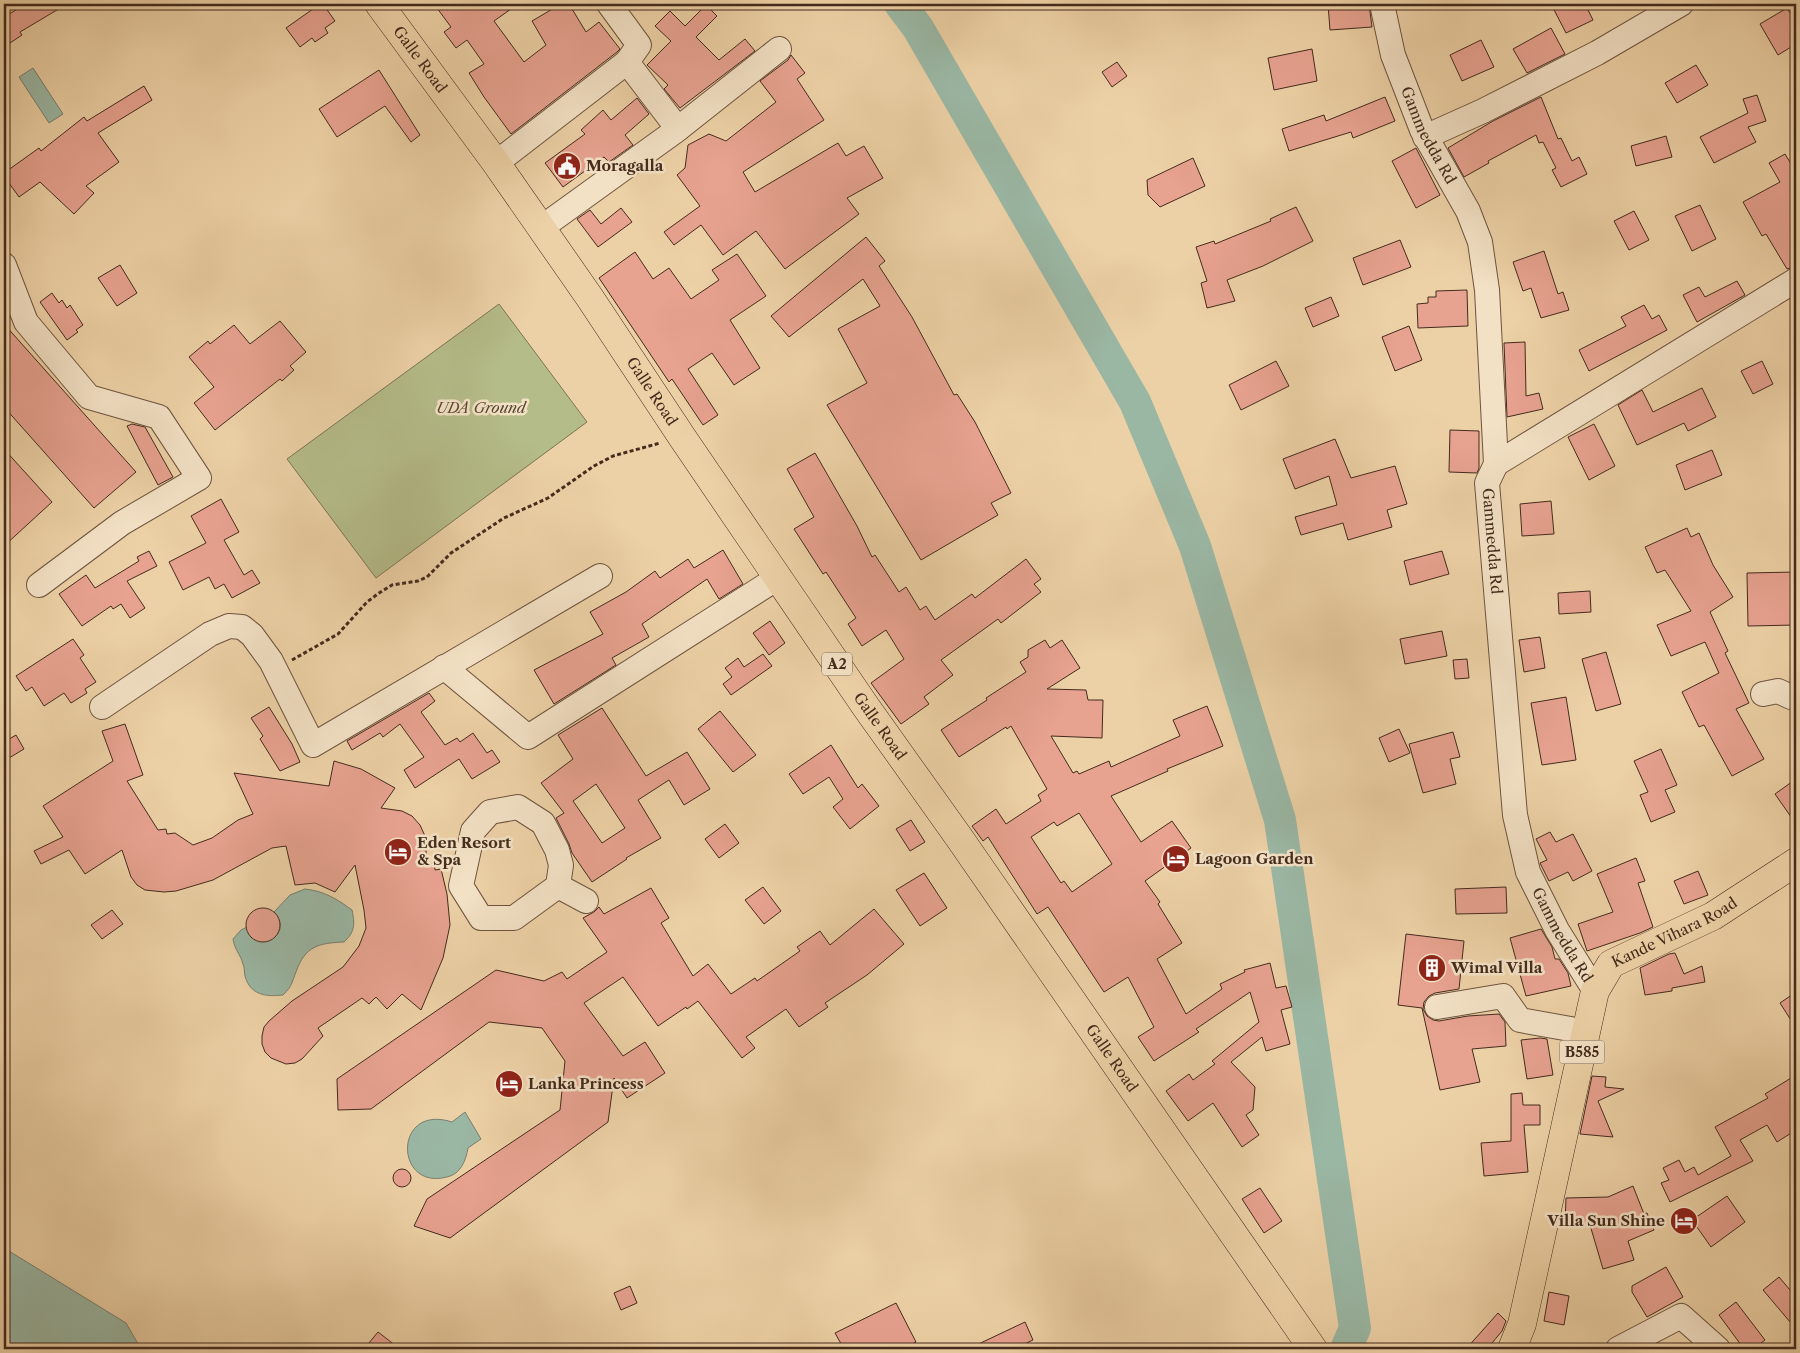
<svg xmlns="http://www.w3.org/2000/svg" width="1800" height="1353" viewBox="0 0 1800 1353" font-family="'Libre Caslon Text',serif">
  <style>
    .green { fill: #b4bc89; stroke: #7c7453 }
    .water { fill: #9ab7a4; stroke: #787f6e }
    .lines { fill: none; stroke-linecap: round; stroke-linejoin: round }
    .river { stroke: #9ab7a4; stroke-width: 32 }
    .building { fill: #e7a290; stroke: #442b1d; fill-rule: evenodd }
    .minor-casing { stroke: #6e543f; stroke-width: 26 }
    .major-casing { stroke: #442b1d; stroke-width: 29 }
    .highway-casing { stroke: #442b1d; stroke-width: 29 }
    .path { stroke: #442b1d; stroke-width: 3; stroke-dasharray: 4 2.5; stroke-linecap: butt }
    .minor { stroke: #f3e1c5; stroke-width: 24 }
    .major { stroke: #edd1a6; stroke-width: 28 }
    .highway { stroke: #edd1a6; stroke-width: 28 }
    .labels { text-anchor: middle; stroke-width: 5; stroke-linejoin: round; paint-order: stroke }
    .shield { fill: #f3e1c5; stroke: #78624f; stroke-width: 1 }
    .shield-label { font-size: 14px; font-weight: bold; fill: #442b1d }
    .street-label { font-size: 15px; fill: #442b1d; stroke: #f3e1c5 }
    .poi-label { font-size: 15px; font-weight: bold; fill: #442b1d; stroke: #f3e1c5; text-anchor: start }
    .park-label { font-size: 15px; font-style: italic; fill: #5a4833; stroke: #f3e1c5 }
  </style>
  <rect width="100%" height="100%" fill="#edd1a6"/>
  <filter id="stains"><feTurbulence type="fractalNoise" baseFrequency=".004" numOctaves="4"/><feColorMatrix values="0 0 0 0 .2 0 0 0 0 .09 0 0 0 0 .02 0 0 0 .5 -.17"/></filter>
  <radialGradient id="worn" r=".72"><stop offset=".6" stop-color="#630" stop-opacity="0"/><stop offset="1" stop-color="#630" stop-opacity=".3"/></radialGradient>
  <path class="green" d="M499 304 587 422 376 578 287 459Z"/>
  <path class="water" d="M33 68 63 114 49 123 19 77Z
    M305 889C324 891 337 899 352 910 355 924 355 932 344 942 319 943 305 946 296 972 291 984 293 985 283 995 266 997 250 995 245 976 244 972 245 968 243 964 240 953 235 951 233 939L241 930 247 927C254 957 296 935 274 912L290 895Z
    M465 1112 481 1139 468 1148C466 1160 461 1174 447 1177 394 1191 393 1103 452 1122Z
    M4 1248 126 1323 141 1349H4Z"/>
  <g class="lines">
    <path class="river" d="M900 4 918 28 1135 402 1195 546 1280 820 1355 1328 1346 1349"/>
  </g>
  <path class="building" d="M26 4H67L20 32 22 35 4 47V17Z
    M320 4H323L335 21 325 28 328 33 315 42 312 38 300 47 286 28Z
    M434 4H518L494 21 524 62 546 45 532 21 561 4H569L586 32 599 22 620 49 617 52 511 134 484 97 469 73 484 64 467 40 456 48 444 32 451 27Z
    M1328 4H1369L1372 27 1330 30Z
    M1551 4H1585L1593 20 1566 33Z
    M706 5 717 16 696 37 719 60 745 39 755 51 680 108 664 89 668 85 647 65 671 41 655 26 670 11 685 26Z
    M1787 8 1796 22V44L1778 55 1760 24Z
    M1551 28 1565 54 1527 73 1513 49Z
    M1481 40 1494 67 1462 81 1450 55Z
    M1312 49 1317 81 1274 90 1268 58Z
    M791 55 805 73 797 79 824 120 743 172 755 192 838 143 846 156 864 146 883 178 847 198 859 214 785 269 756 231 723 255 701 225 674 245 664 232 700 206 677 175 685 168 688 145 709 134 726 141 776 102 760 81 788 60Z
    M1117 62 1127 76 1112 87 1102 72Z
    M1696 65 1708 85 1677 103 1665 83Z
    M379 70 420 135 411 142 385 106 337 137 319 109Z
    M144 86 152 100 98 133 119 162 86 186 94 193 74 214 40 182 19 197 4 176V173L39 148 41 151 84 117 87 121Z
    M1757 95 1766 121 1748 127 1756 142 1714 163 1700 137 1748 113 1743 99Z
    M1385 97 1395 121 1353 138 1351 132 1289 151 1282 129 1324 115 1326 121Z
    M1541 97 1558 139 1561 138 1572 161 1579 157 1587 174 1561 187 1552 170 1556 168 1543 142 1539 143 1536 135 1488 161 1489 163 1464 177 1448 148 1493 121Z
    M637 98 649 114 625 135 633 145 609 162 604 157 563 187 545 163 585 134 581 130 603 110 611 120Z
    M1666 136 1672 157 1636 166 1631 146Z
    M1416 148 1440 195 1416 208 1392 161Z
    M1785 154 1796 172V266L1787 269 1766 234 1762 236 1743 202 1780 182 1769 163Z
    M1193 158 1205 186 1160 207 1148 195 1147 180Z
    M1700 205 1716 239 1692 251 1675 216Z
    M1296 207 1313 241 1263 266 1227 280 1235 301 1207 308 1201 283 1207 281 1196 247 1214 241 1215 244 1271 221 1270 219Z
    M621 208 632 222 598 247 577 219 590 210 601 224Z
    M1634 211 1649 240 1629 250 1614 221Z
    M866 237 885 261 879 266 912 317 954 395 957 394 975 422 1011 493 991 503 998 515 921 560 827 405 867 383 838 329 880 306 863 279 789 337 771 316Z
    M1400 240 1411 267 1363 285 1353 258Z
    M1544 251 1558 294 1563 292 1569 310 1541 318 1531 288 1523 291 1513 262Z
    M635 252 653 279 669 268 691 299 719 280 712 270 737 254 766 296 730 320 760 368 734 385 712 353 688 369 718 415 703 425 672 379 669 382 599 278Z
    M120 265 137 293 117 306 98 278Z
    M1737 281 1745 295 1697 322 1683 295 1699 287 1705 297Z
    M1467 290 1468 326 1418 328 1417 304 1428 303V297H1436V291Z
    M52 293 59 303 62 300 67 308 70 305 83 325 76 330 78 332 67 340 40 302Z
    M1331 297 1339 316 1313 327 1305 308Z
    M1644 305 1652 319 1659 315 1667 330 1589 371 1579 350 1626 326 1621 317Z
    M280 321 306 352 290 366 294 370 282 381 280 379 215 430 194 403 214 387 189 357 208 341 210 344 234 325 250 344Z
    M4 324 136 472 94 508 4 407Z
    M1409 326 1422 360 1395 371 1382 337Z
    M1525 342 1526 396 1539 393 1543 409 1507 417 1504 343Z
    M1276 361 1289 386 1241 410 1229 385Z
    M1762 361 1773 384 1753 394 1741 371Z
    M1702 388 1716 417 1688 431 1684 423 1637 445 1618 405 1642 390 1653 412Z
    M132 424 145 427 173 477 158 485 127 426Z
    M1594 424 1615 466 1589 480 1568 437Z
    M1450 430 1479 431V468L1477 473 1449 472Z
    M1335 439 1351 478 1395 466 1407 504 1387 510 1392 527 1348 540 1343 523 1301 535 1295 517 1337 505 1329 476 1295 489 1283 459Z
    M4 449 52 502 4 546Z
    M1712 450 1722 475 1685 490 1676 465Z
    M815 453 857 526 872 557 875 555 899 592 906 587 920 610 926 606 935 620 972 594 975 598 1026 559 1041 579 1034 584 1041 592 1001 623 998 619 941 660 953 675 924 697 929 704 901 724 871 683 904 659 886 630 862 646 848 624 856 618 826 572 823 574 794 529 814 517 787 469Z
    M221 499 239 532 224 540 244 575 252 570 260 583 232 598 224 584 215 589 209 577 183 590 169 562 206 543 191 516Z
    M1551 501 1554 534 1522 536 1520 504Z
    M1687 528 1691 537 1699 533 1713 565 1733 597 1710 612 1728 651 1725 653 1749 703 1736 709 1764 759 1732 776 1704 725 1699 727 1682 692 1719 673 1705 642 1671 656 1657 625 1691 611 1665 570 1657 573 1645 547Z
    M723 550 743 584 719 599 707 579 642 624 649 637 612 658 616 665 554 704 534 670 603 634 590 612 626 592 655 571 660 578 688 559 694 568Z
    M149 551 157 566 127 581 145 608 130 618 121 604 113 609 111 606 82 626 59 594 86 575 95 588 139 561 137 557Z
    M1442 551 1449 574 1410 585 1404 561Z
    M1796 572V625L1748 626 1747 573Z
    M1590 591 1591 612 1559 614 1558 593Z
    M770 621 785 643 769 655 753 633Z
    M1442 631 1447 656 1405 664 1400 639Z
    M1540 637 1545 668 1524 672 1519 640Z
    M73 639 84 655 80 658 96 682 85 689 87 693 71 703 64 693 44 706 32 687 26 691 16 676Z
    M1045 640 1050 648 1062 640 1080 668 1047 689 1086 690 1088 700H1103L1102 738 1051 736 1073 773 1077 771 1079 774 1109 761 1111 767 1180 736 1173 720 1207 706 1223 746 1167 769 1168 771 1111 796 1141 842 1172 821 1191 848 1145 881 1160 902 1158 904 1182 943 1157 959 1186 1014 1222 989 1220 984 1245 972 1244 970 1270 963 1276 988 1286 986 1292 1007 1281 1010 1290 1044 1266 1051 1262 1037 1231 1062 1255 1087 1253 1110 1246 1115 1259 1135 1242 1147 1213 1103 1188 1121 1166 1091 1189 1074 1193 1080 1215 1064 1212 1061 1259 1022 1250 992 1196 1029 1199 1032 1154 1061 1138 1037 1154 1027 1128 977 1104 992 1048 907 1037 914 988 837 983 841 972 826 996 809 1006 824 1041 801 1038 795 1047 789 1011 726 1007 729 1006 727 959 757 941 730 987 700 986 698 1026 672 1020 662 1028 657V650ZM1079 813 1112 864 1072 892 1064 881 1061 883 1031 837 1054 822 1057 826Z
    M1606 652 1621 704 1596 711 1582 659Z
    M763 654 772 666 731 695 723 684 732 677 725 668 738 658 744 667Z
    M1467 659 1469 678 1455 679 1453 660Z
    M429 693 435 701 421 712 445 745 457 738 460 742 473 733 487 753 492 750 500 762 472 779 459 759 415 788 404 770 424 757 400 724 383 737 380 733 352 750 347 741Z
    M1566 697 1576 760 1542 765 1531 703Z
    M269 707 292 744 300 762 280 771 260 739 263 736 251 718Z
    M602 708 646 776 687 752 710 789 684 805 669 780 638 800 661 838 626 858 627 859 592 882 572 853 569 844 556 818 564 813 541 783 573 759 558 735ZM596 784 625 828 602 843 573 801Z
    M720 711 756 755 733 772 698 729Z
    M125 724 143 775 127 781 158 830 166 829 167 834 175 833 193 845 212 838 238 820 253 814 234 773 329 786 334 761 361 769 395 788 381 808 402 811 412 816 420 825 425 836 427 865 434 863 435 870 441 869 447 894 450 925 443 958 421 1010 402 994 387 1009 376 997 369 1004 362 998 318 1028 323 1036 302 1059 295 1063 286 1064 271 1058 265 1052 262 1044V1036L264 1027 269 1021 292 1001 343 967 359 946 366 928 364 910 355 865 335 892 315 883 295 885 286 846 272 848 213 880 176 891 164 892 145 890 137 885 131 877 122 850 85 874 69 850 41 864 34 851 63 837 43 806 113 761 102 731Z
    M1399 729 1410 753 1389 762 1379 738Z
    M1453 732 1460 757 1450 759 1456 784 1423 793 1409 744Z
    M16 735 24 749 4 761V742Z
    M831 745 858 788 862 784 879 806 850 829 833 807 843 799 829 777 803 794 789 774Z
    M1661 749 1677 785 1665 790 1675 812 1651 822 1640 795 1648 792 1634 761Z
    M1796 779V824L1775 794Z
    M911 820 925 842 910 851 896 829Z
    M725 824 739 843 719 858 705 839Z
    M1550 832 1556 842 1573 834 1592 871 1573 881 1568 872 1549 881 1540 863 1547 860 1536 839Z
    M1636 858 1645 881 1638 883 1653 927 1640 933 1587 951 1578 924 1613 912 1597 874Z
    M1698 871 1708 895 1684 904 1674 881Z
    M924 873 947 908 920 926 896 890Z
    M763 887 781 911 764 924 745 900Z
    M1506 887 1507 913 1456 914 1455 889Z
    M651 888 669 918 661 923 693 976 708 964 731 994 755 978 757 981 800 951 797 947 820 931 830 945 874 909 904 944 867 975 825 1003 828 1007 799 1027 786 1009 746 1037 755 1048 742 1058 698 1001 687 1009 686 1007 658 1026 623 977 584 1003 623 1056 645 1042 665 1073 627 1098 614 1078 608 1122 450 1238 414 1226 427 1199 560 1110 565 1061 542 1028 489 1022 371 1109 338 1110 337 1079 496 970 544 981 562 972 567 979 607 952 583 918 594 912 599 907 604 914Z
    M246 925a17 17 0 1 1 34 0a17 17 0 1 1-34 0Z
    M112 910 123 924 102 939 91 925Z
    M1541 929 1552 947 1555 959H1559L1568 973 1571 986 1526 996 1510 938Z
    M1406 934 1464 941 1459 989 1435 993 1429 996 1424 1002 1423 1009 1427 1016 1433 1020 1439 1021 1468 1016 1499 1014 1505 1022 1506 1046 1472 1049 1480 1082 1440 1090 1422 1008 1398 1005Z
    M1675 953 1684 974 1702 966 1705 982 1672 988V991L1645 995 1640 968 1669 954Z
    M1796 992V1028L1780 1003Z
    M1540 1038 1547 1039 1553 1075 1527 1079 1521 1040Z
    M1796 1075V1130L1777 1142 1767 1125 1740 1140 1753 1161 1670 1202 1661 1183 1669 1180 1663 1168 1679 1160 1685 1172 1694 1167 1698 1175 1731 1156 1715 1127 1768 1098 1765 1094Z
    M1592 1076 1606 1077 1605 1087 1624 1089 1598 1101 1613 1137 1580 1134Z
    M1522 1093 1523 1105H1540V1125H1524L1528 1172 1484 1176 1481 1143 1511 1141V1094Z
    M393 1178a9 9 0 1 1 18 0a9 9 0 1 1-18 0Z
    M1633 1186 1644 1214 1647 1213 1654 1230 1628 1241 1634 1260 1603 1269 1590 1225 1565 1226 1566 1198 1608 1197Z
    M1260 1188 1282 1221 1264 1233 1242 1199Z
    M1727 1196 1745 1222 1711 1247 1692 1220Z
    M1666 1267 1683 1297 1647 1317 1632 1292V1286Z
    M1779 1277 1796 1297V1329L1763 1290Z
    M630 1286 637 1303 621 1310 614 1293Z
    M1549 1292 1569 1296 1564 1325 1544 1321Z
    M1736 1302 1765 1340 1753 1349H1744L1719 1315Z
    M896 1303 916 1342 902 1349H844L835 1333Z
    M1498 1313 1506 1321 1502 1331 1487 1349H1466Z
    M1025 1322 1033 1340 1014 1349H968Z
    M378 1332 400 1349H364Z"/>
  <g class="lines">
    <defs>
      <g id="minor">
        <path d="M609 4 639 45 627 62"/>
        <path id="s1" d="M1382 4 1393 55 1422 130 1468 211 1480 242 1487 290 1496 464 1487 483 1515 815 1528 872 1557 930 1595 991"/>
        <path d="M1425 137 1483 111 1597 53 1681 4"/>
        <path d="M496 163 627 62 678 129"/>
        <path d="M541 228 674 132 779 49"/>
        <path d="M4 265 26 322 89 397 159 417 199 478 122 523 39 585"/>
        <path d="M1496 464 1796 280"/>
        <path d="M444 667 528 737 779 577"/>
        <path d="M1763 694 1778 691 1791 697 1796 693"/>
        <path d="M102 707 210 634 229 626 242 627 252 635 271 661 313 745 600 576"/>
        <path d="M558 886 561 865 557 850 543 823 518 807 490 812 473 831 461 886 481 918H514L558 886 586 901"/>
        <path d="M1437 1007 1503 996 1520 1020 1587 1032"/>
        <path d="M1618 1349 1681 1316 1718 1349"/>
      </g>
      <g id="major">
        <path id="s2" d="M1512 1349 1522 1324 1595 991 1611 964 1713 916 1796 862"/>
      </g>
      <g id="highway">
        <path id="s3" d="M379 4 496 163 590 298 682 437 866 707 958 836 1313 1349"/>
      </g>
    </defs>
    <use href="#minor" class="minor-casing"/>
    <use href="#major" class="major-casing"/>
    <use href="#highway" class="highway-casing"/>
    <path class="path" d="M292 660 338 634 367 602 379 593 392 585 418 581 427 577 451 553 504 518 548 498 594 466 613 456 660 443"/>
    <use href="#minor" class="minor"/>
    <use href="#major" class="major"/>
    <use href="#highway" class="highway"/>
  </g>
  <defs>
    <symbol id="civic-disc" viewBox="-11 -11 22 22"><circle r="9.5" fill="#8f2418" stroke="#f3e1c5"/><path d="M-.6-6.5H3V-4.5H.6V-3L4-1V1h2V6H-6V1h2V-1L-.6-3ZM-1.2 2.5V6h2.4V2.5Z" fill="#fff"/></symbol>
    <symbol id="hotel-disc" viewBox="-11 -11 22 22"><circle r="9.5" fill="#8f2418" stroke="#f3e1c5"/><path d="M-6-4.5h1.5V1H6V5H4.5V3h-9V5H-6ZM-4 0a1.8 1.8 0 1 1 3.6 0ZM.5 0V-2.5h3Q6-2.5 6 0Z" fill="#fff"/></symbol>
    <symbol id="building-disc" viewBox="-11 -11 22 22"><circle r="9.5" fill="#8f2418" stroke="#f3e1c5"/><path d="M-4-6H4V6H1V3H-1V6H-4ZM-2.5-4.3h1.7v1.8h-1.7ZM.8-4.3h1.7v1.8H.8ZM-2.5-1h1.7V.8h-1.7ZM.8-1h1.7V.8H.8Z" fill="#fff"/></symbol>
  </defs>
  <g fill-rule="evenodd">
    <use href="#civic-disc" x="551" y="150" width="32" height="32"/>
    <use href="#hotel-disc" x="382" y="836" width="32" height="32"/>
    <use href="#hotel-disc" x="1160" y="843" width="32" height="32"/>
    <use href="#building-disc" x="1416" y="952" width="32" height="32"/>
    <use href="#hotel-disc" x="493" y="1068" width="32" height="32"/>
    <use href="#hotel-disc" x="1668" y="1205" width="32" height="32"/>
  </g>
  <g class="labels">
    <g class="shield">
      <rect x="822" y="652.5" width="30" height="23" rx="4"/>
      <rect x="1559.5" y="1040.5" width="45" height="23" rx="4"/>
    </g>
    <g class="shield-label">
      <text x="837" y="669">A2</text>
      <text x="1582" y="1057">B585</text>
    </g>
    <g class="street-label">
      <text dy="5" stroke="none"><textPath href="#s3" startOffset="69">Galle Road</textPath></text>
      <text dy="5" stroke="none"><textPath href="#s1" startOffset="140">Gammedda Rd</textPath></text>
      <text dy="5" stroke="none"><textPath href="#s3" startOffset="474">Galle Road</textPath></text>
      <text dy="5" stroke="none"><textPath href="#s1" startOffset="561">Gammedda Rd</textPath></text>
      <text dy="5" stroke="none"><textPath href="#s3" startOffset="879">Galle Road</textPath></text>
      <text dy="5" stroke="none"><textPath href="#s2" startOffset="470">Kande Vihara Road</textPath></text>
      <text dy="5" stroke="none"><textPath href="#s1" startOffset="966">Gammedda Rd</textPath></text>
      <text dy="5" stroke="none"><textPath href="#s3" startOffset="1284">Galle Road</textPath></text>
    </g>
    <g class="poi-label">
      <text x="586" y="171">Moragalla</text>
      <text x="417" y="848">Eden Resort<tspan x="417" dy="17">&amp; Spa</tspan></text>
      <text x="1195" y="864">Lagoon Garden</text>
      <text x="1451" y="973">Wimal Villa</text>
      <text x="528" y="1089">Lanka Princess</text>
      <text x="1665" y="1226" text-anchor="end">Villa Sun Shine</text>
    </g>
    <g class="park-label">
      <text x="481" y="413">UDA Ground</text>
    </g>
  </g>
  <rect width="1800" height="1353" fill="none" stroke="#edd1a6" stroke-width="20"/>
  <rect x="5" y="5" width="1790" height="1343" fill="none" stroke="#442b1d" stroke-width="2.5"/>
  <rect x="10" y="10" width="1780" height="1333" fill="none" stroke="#442b1d"/>
  <rect width="100%" height="100%" filter="url(#stains)"/>
  <rect width="100%" height="100%" fill="url(#worn)"/>
</svg>
